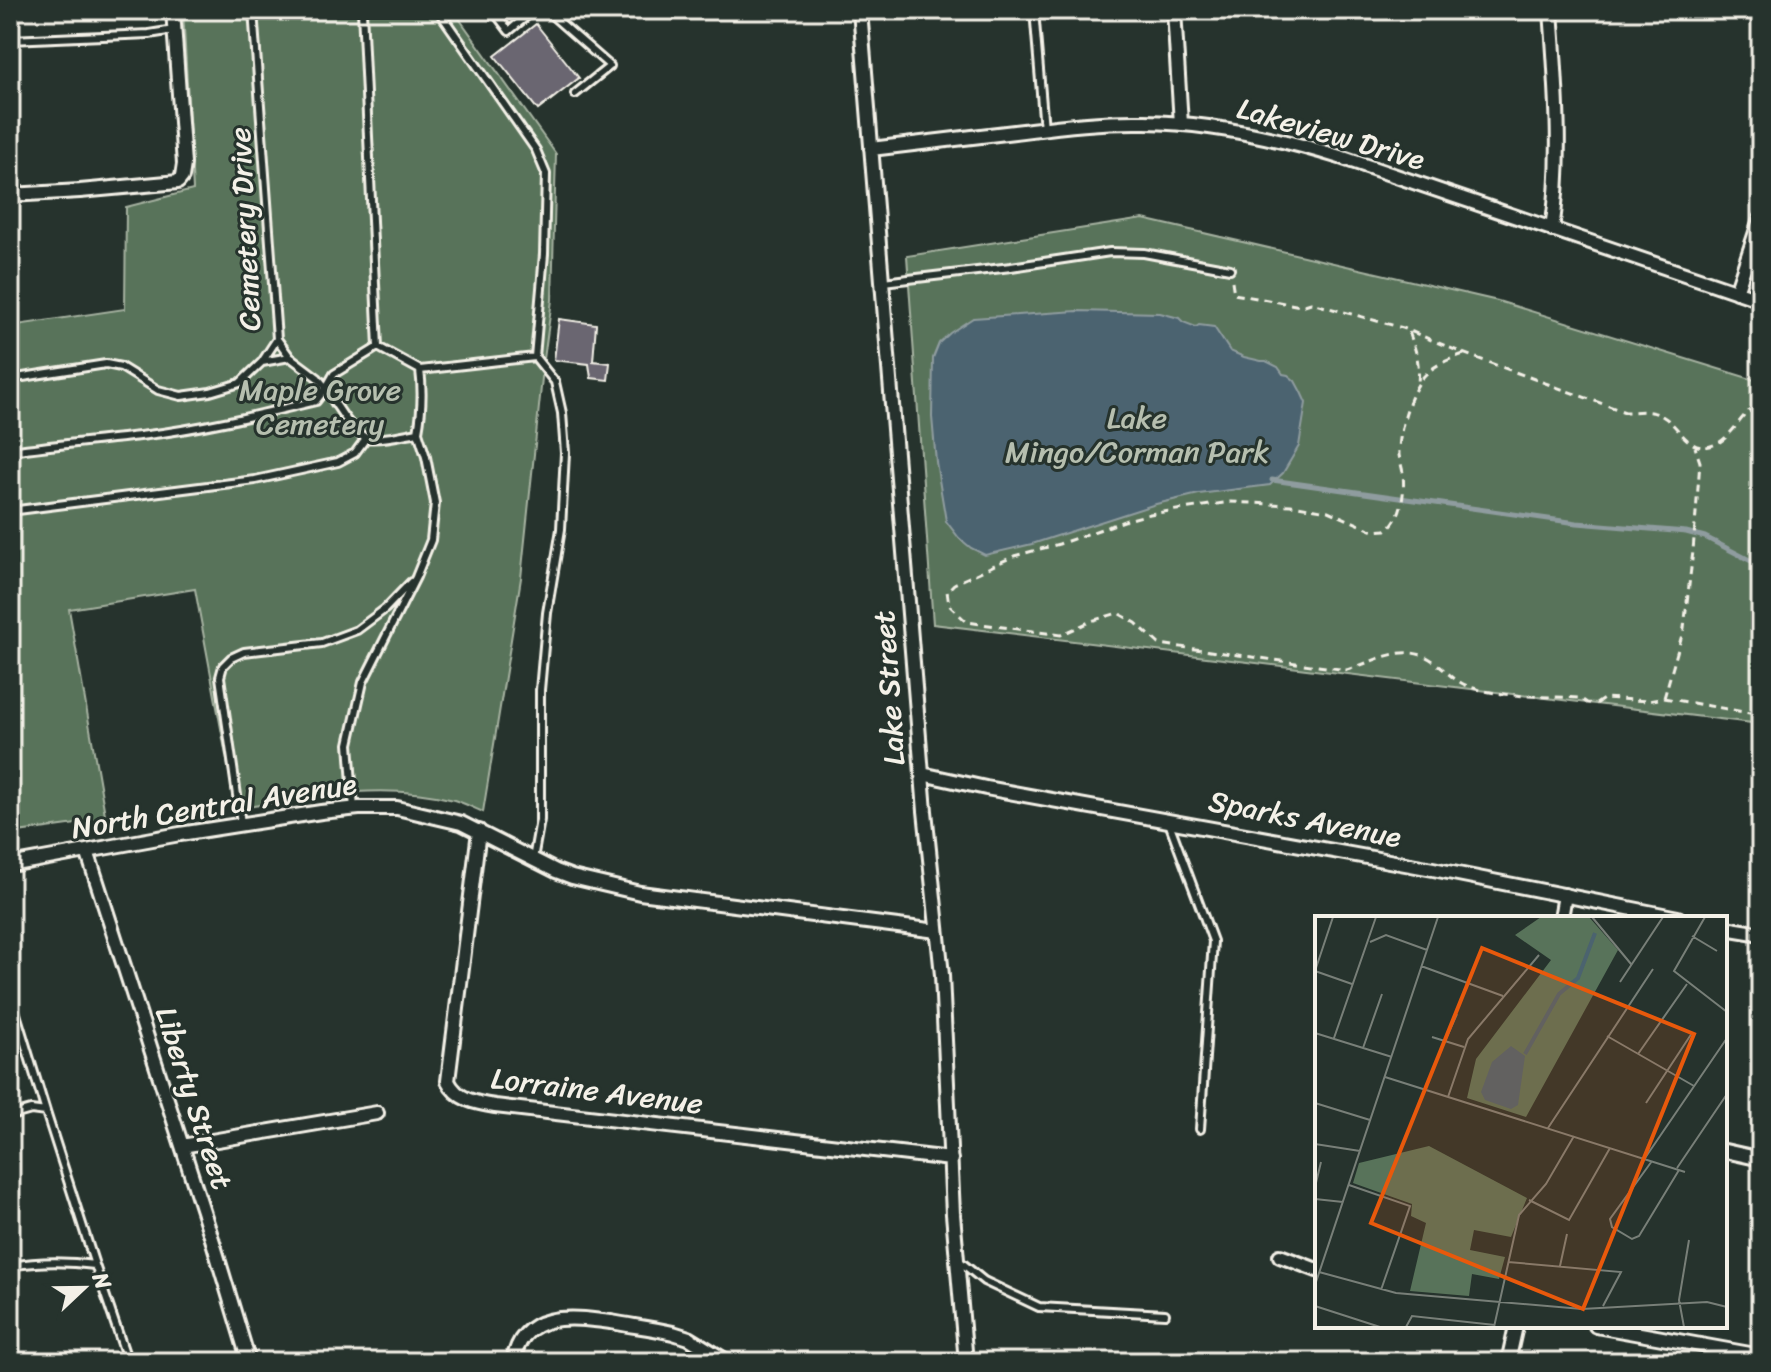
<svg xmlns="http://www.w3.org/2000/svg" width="1771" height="1372" viewBox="0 0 1771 1372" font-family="Sriracha,sans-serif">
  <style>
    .green { fill: #58735a; stroke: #a6b2a1; stroke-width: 2 }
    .water { fill: #4b636f; stroke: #8f9c9f; stroke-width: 2 }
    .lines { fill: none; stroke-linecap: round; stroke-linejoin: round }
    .stream { stroke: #8f9c9f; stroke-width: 5 }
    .building { fill: #6a6671; stroke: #f4f1e8; stroke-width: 2 }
    .service-casing { stroke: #f4f1e8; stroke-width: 12 }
    .minor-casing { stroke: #f4f1e8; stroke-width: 18 }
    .path { stroke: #f4f1e8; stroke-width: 3; stroke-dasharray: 8 6; stroke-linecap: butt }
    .service { stroke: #26332d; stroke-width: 6 }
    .minor { stroke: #26332d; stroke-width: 12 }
    .labels { text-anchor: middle; stroke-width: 6; stroke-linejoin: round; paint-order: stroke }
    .street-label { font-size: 30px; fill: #f4f1e8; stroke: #26332d }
    .park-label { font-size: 30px; fill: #b6bfaf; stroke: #26332d }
    .inset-river { fill: none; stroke: #4b636f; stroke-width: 4 }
    .inset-road { fill: none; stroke: #787f78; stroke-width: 2 }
    .view { fill: #e8590c; fill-opacity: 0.15; stroke: #e8590c; stroke-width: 4 }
    .inset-edge { fill: none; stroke: #f4f1e8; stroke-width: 4 }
  </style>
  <rect width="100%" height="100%" fill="#26332d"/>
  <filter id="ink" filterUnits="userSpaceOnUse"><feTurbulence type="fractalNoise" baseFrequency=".0125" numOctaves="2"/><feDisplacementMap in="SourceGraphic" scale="16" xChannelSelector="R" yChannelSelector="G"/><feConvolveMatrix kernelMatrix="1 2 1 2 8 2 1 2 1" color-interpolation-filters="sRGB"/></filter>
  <g filter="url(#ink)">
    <path class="green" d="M183 10H453L556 154 552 300 544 359 521 578 483 812C474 808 464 803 454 800 382 781 308 797 236 809L195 589 69 609 106 820 10 833V326L125 309 126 207 193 190Z
      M1143 219 1498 301 1761 382V724L933 624 907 256Z"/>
    <path class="water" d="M1077 311 1160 313 1179 318 1183 322 1196 327 1199 325 1214 327 1230 351 1244 357 1261 361H1266L1278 367 1283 374 1288 375 1295 381 1301 392 1306 403 1299 446 1283 473 1270 485 1199 494 1156 504 1032 544 985 555 971 548 959 538 946 521 936 462 932 417 933 358 939 343 950 333 973 318Z"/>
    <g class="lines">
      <path class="stream" d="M1272 480 1577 523 1686 532 1705 537 1761 566"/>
    </g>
    <path class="building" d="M536 24 579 78 538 110 495 56Z
      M559 319 596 324 593 361 610 363 608 380 591 378 589 364 554 360Z"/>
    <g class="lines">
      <defs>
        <path id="service" d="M362 10 378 347
          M493 10 509 31 534 10
          M546 10 610 66 575 94
          M1034 10 1044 129
          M10 40 149 34 174 30
          M883 282 1011 267 1110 252 1144 253 1230 269
          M378 347 420 370C423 392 422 410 418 432 406 434 378 441 367 438 352 433 333 401 326 388L334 374Z
          M262 362 290 357
          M420 370 535 357 544 254 546 174 536 150 438 10
          M10 379 106 364 121 367 158 390 181 396 210 392 240 383 262 362 277 339 253 10
          M10 451C53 445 96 441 140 436 199 429 258 415 316 401L326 388 318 378 290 357 277 339
          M10 511 255 480 338 462 355 453 366 438
          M354 809 349 744 363 682 416 577 431 540 435 503 426 457 418 432
          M1168 820 1213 941 1200 1129
          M241 823 220 677 223 666 231 658 244 652 322 643 357 630 385 609 411 582
          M533 859 540 820V690L547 613 561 529 565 453 562 413 555 382 535 357
          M10 994 46 1112
          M10 1116 31 1110 46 1112 95 1265 128 1362
          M957 1259 984 1281 1039 1307 1165 1314
          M10 1266C39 1261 66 1261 95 1265"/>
        <path id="minor" d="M860 10 925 811 942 975 953 1214 966 1362
          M1174 10 1181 124
          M1335 10 1348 12
          M1551 10C1556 83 1563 157 1552 230
          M871 149C922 143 972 137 1023 131 1063 126 1104 121 1145 122 1212 123 1279 138 1343 158L1761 300
          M10 195 80 191 178 182 182 177 184 164 173 10
          M1736 292 1761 217
          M922 774 986 788 1433 869 1678 918
          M479 831 448 1081C457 1100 476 1103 495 1106L951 1159
          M87 851 213 1242 249 1362
          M10 865 180 834 321 812 359 808H397L461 823 556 871 572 877 640 893 937 931
          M1561 918 1565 895
          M1725 928 1761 934
          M182 1146 377 1113
          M1725 1151 1761 1159
          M1280 1256 1317 1270
          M1596 1326 1761 1356
          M513 1362C522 1310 571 1317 611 1322 632 1326 652 1328 673 1333L689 1338 728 1362
          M1508 1362 1516 1326"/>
      </defs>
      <use href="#service" class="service-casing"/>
      <use href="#minor" class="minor-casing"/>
      <path class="path" d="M1232 281 1234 294 1301 306 1311 303 1403 328 1460 352 1625 412C1637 412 1651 409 1662 416 1682 427 1689 458 1718 443 1731 436 1738 421 1749 411L1761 414
        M1409 332C1416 350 1420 363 1418 383
        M1464 354C1452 358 1436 364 1426 374 1410 389 1398 433 1399 455 1400 461 1402 467 1403 473 1405 494 1402 518 1386 530L1374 531 1328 511 1291 505 1230 502 1150 514 1127 520 1059 544 1014 556 954 584 947 591 949 605 967 622 1061 635 1091 621 1118 613 1136 623 1159 644 1347 670C1373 662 1403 643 1430 659 1444 668 1453 681 1470 687 1504 698 1544 696 1580 698L1587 703 1596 704 1605 698 1648 701 1664 698 1761 715
        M1664 698 1684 628 1693 551 1700 462 1695 447"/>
      <use href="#service" class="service"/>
      <use href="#minor" class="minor"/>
    </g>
  </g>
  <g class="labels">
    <g class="street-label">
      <text transform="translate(1331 134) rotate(16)" y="10">Lakeview Drive</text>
      <text transform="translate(245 229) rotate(-93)" y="10">Cemetery Drive</text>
      <text transform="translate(889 688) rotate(-94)" y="10">Lake Street</text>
      <text transform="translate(214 806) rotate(-9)" y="10">North Central Avenue</text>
      <text transform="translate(1305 819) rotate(11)" y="10">Sparks Avenue</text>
      <text transform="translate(597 1091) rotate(7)" y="10">Lorraine Avenue</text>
      <text transform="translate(194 1098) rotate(72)" y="10">Liberty Street</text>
    </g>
    <g class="park-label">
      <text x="320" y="400">Maple Grove<tspan x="320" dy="34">Cemetery</tspan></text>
      <text x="1137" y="428">Lake<tspan x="1137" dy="34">Mingo/Corman Park</tspan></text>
    </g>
  </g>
  <g transform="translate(1315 916)">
    <rect width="412" height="412" fill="#26332d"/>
    <path d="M226 1H274L303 34 211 201 152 182 161 143 236 44 200 19ZM114 230 212 282 196 321 159 314 155 334 190 341 184 363 157 358 154 380 95 375 111 307 96 300 97 288 38 267 44 247Z" fill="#58735a"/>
    <path d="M196 130 210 140 203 189 196 193 170 184 166 176 177 146Z" fill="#4b636f"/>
    <path class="inset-river" d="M210 138 244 78 263 62 280 17"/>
    <path class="inset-road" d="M277 1 316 48M390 1 359 55 412 96M377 20 402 35M55 26 71 19 112 34M106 50 188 80M0 55 18 1M0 55 37 68M305 66 348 1M0 117 77 141M292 120 379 170M117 121 149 131M19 122 61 1M130 125 142 98M48 132 67 78M323 138 372 68M70 161 370 256M133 181 153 123 224 39M0 187 55 204M331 187 377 117M233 212 338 53M0 228 45 235M330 242 412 122M337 245 295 303 297 311 317 323 324 320 364 254M362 252 412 178M34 269 95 290 66 374M0 271 6 246M0 283 28 286M214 284 254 304 295 232M193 346 306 356 288 390M245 350 252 318M4 356 81 377 139 382 267 393 392 386 412 391M0 369 123 1M0 390 65 411M91 411 97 400 180 409M179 411 204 299 231 268 259 220M369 411 364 384 374 324"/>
    <path class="view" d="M167 32 379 118 268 393 56 307Z"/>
    <rect width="412" height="412" class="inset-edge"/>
  </g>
  <rect width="1771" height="1372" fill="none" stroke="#26332d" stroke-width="40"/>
  <rect x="20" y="20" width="1731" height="1332" fill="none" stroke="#f4f1e8" stroke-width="3" filter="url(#ink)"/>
  <g transform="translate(84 1288) rotate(68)" stroke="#26332d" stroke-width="6" paint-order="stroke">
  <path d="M0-6L14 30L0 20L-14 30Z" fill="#f4f1e8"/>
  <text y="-12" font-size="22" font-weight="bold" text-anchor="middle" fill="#f4f1e8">N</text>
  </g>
</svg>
